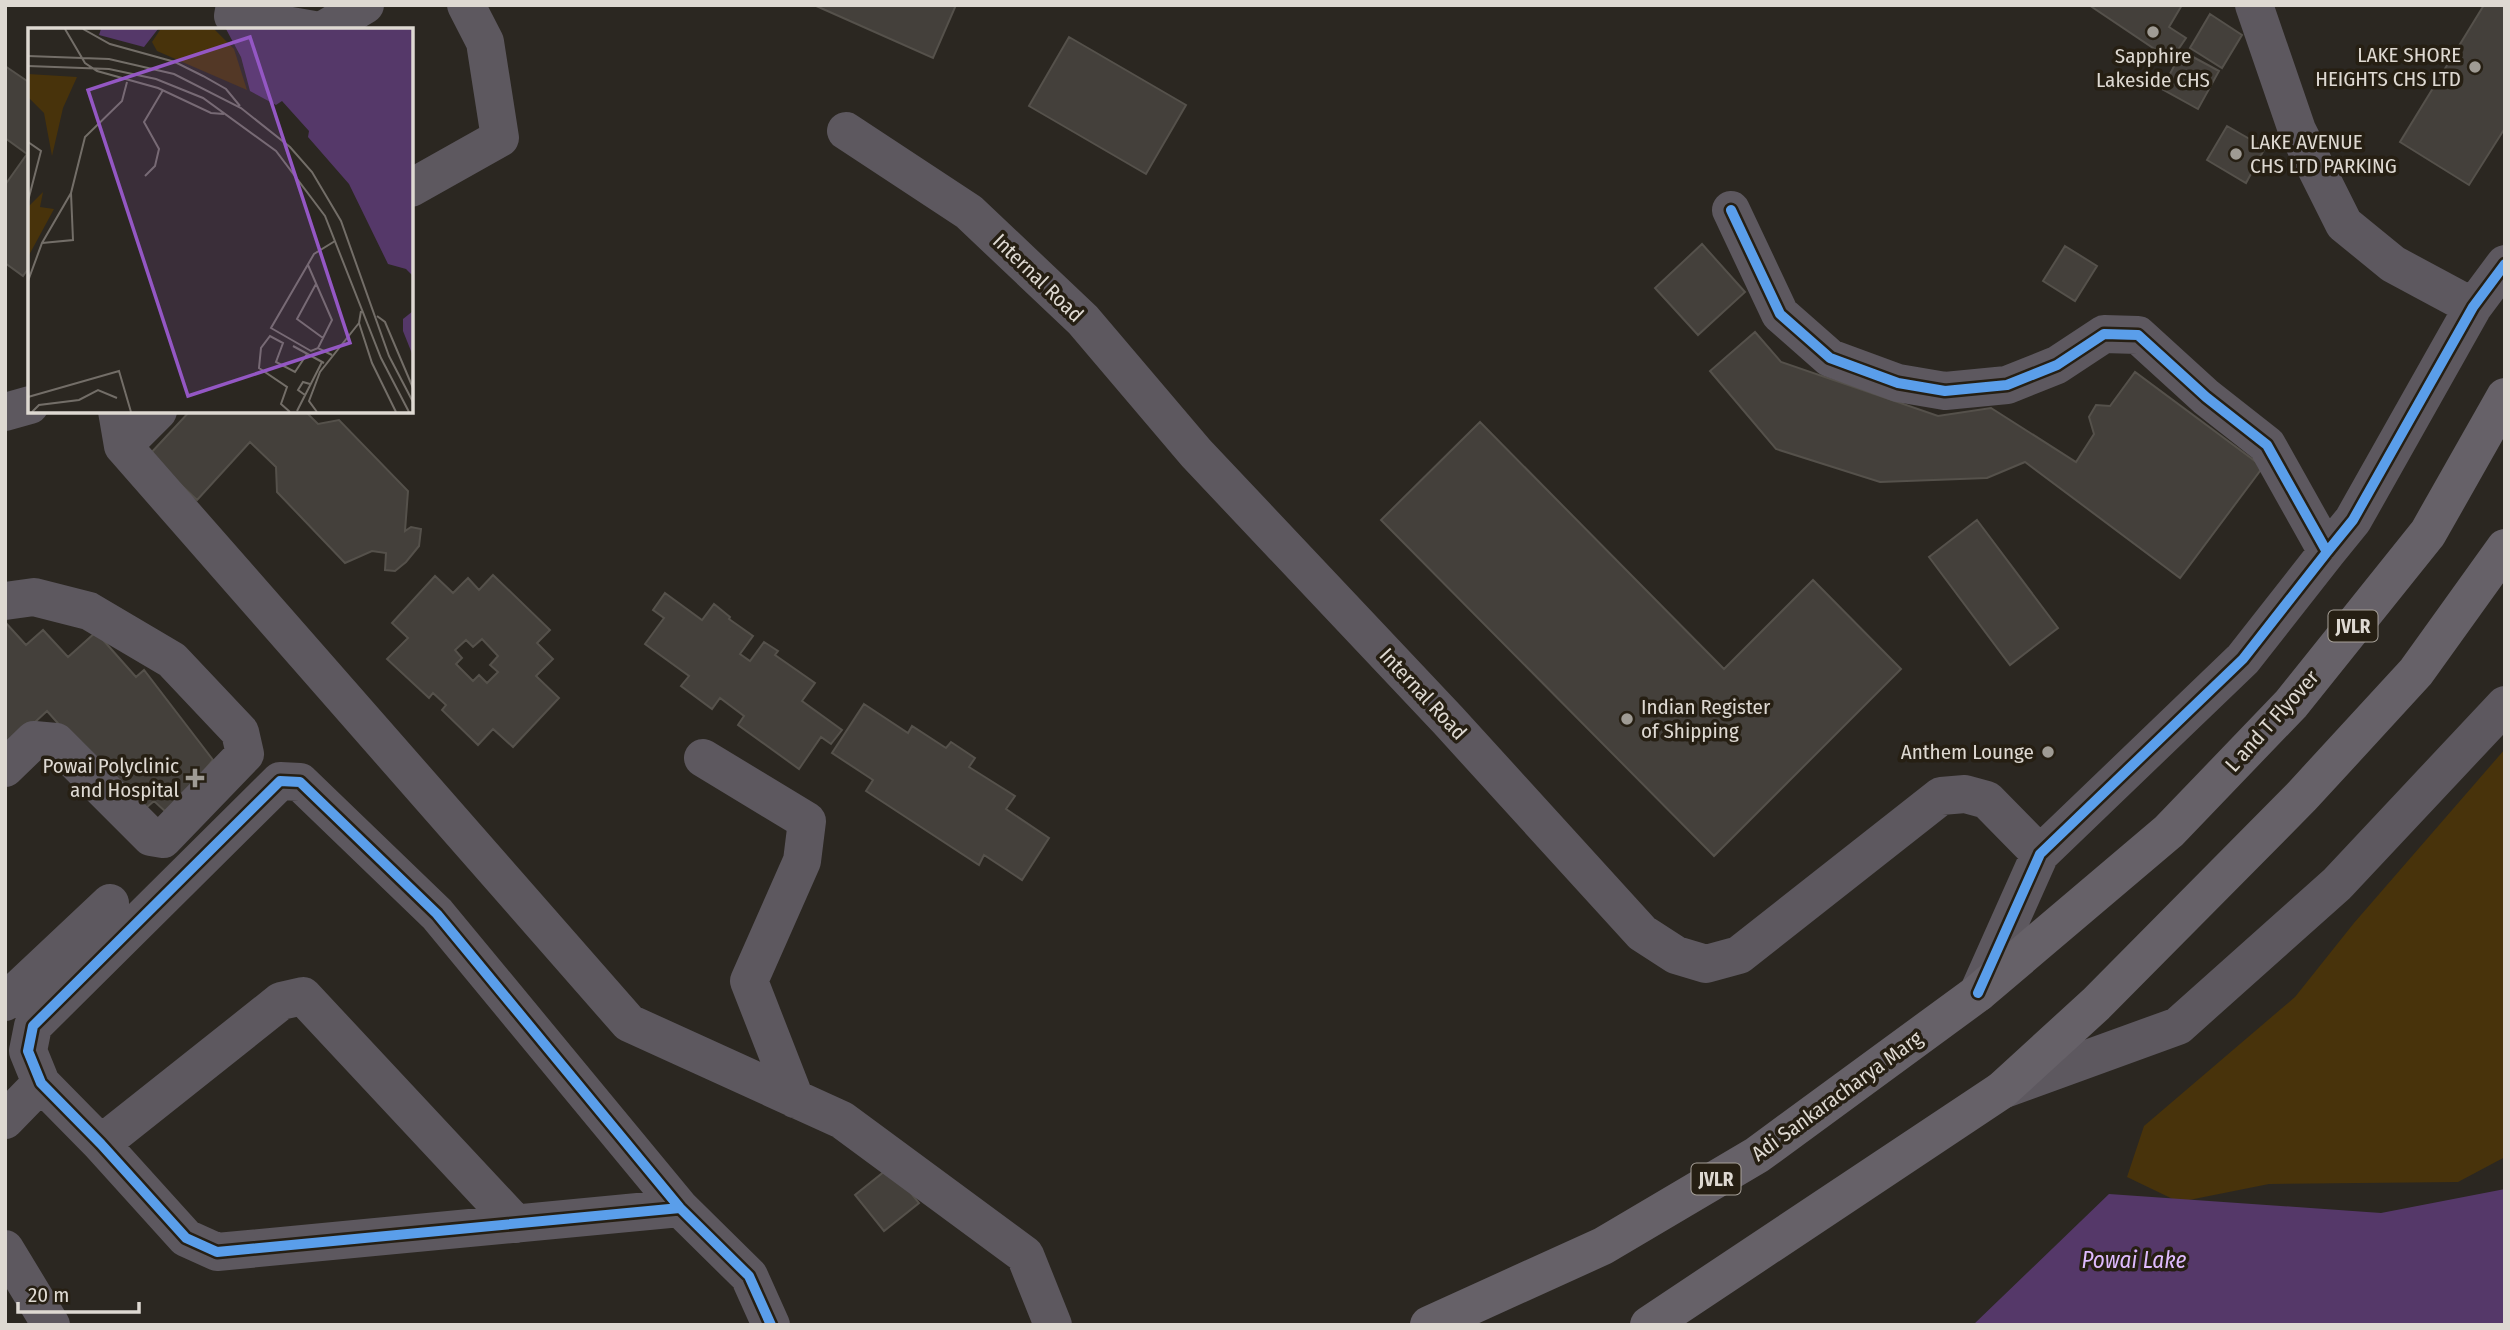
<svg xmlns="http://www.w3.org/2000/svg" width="2510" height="1330" viewBox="0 0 2510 1330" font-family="'Fira Sans Condensed',sans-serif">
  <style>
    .green { fill: #48330b }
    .water { fill: #553869 }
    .building { fill: #44403b; stroke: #55514b; stroke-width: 2; fill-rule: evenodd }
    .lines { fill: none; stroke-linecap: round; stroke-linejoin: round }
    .minor { stroke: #5d585f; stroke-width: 38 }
    .major { stroke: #666168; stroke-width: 38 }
    .cycleway-casing { stroke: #261f13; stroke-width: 15 }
    .cycleway { stroke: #5a9eea; stroke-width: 10 }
    .poi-dot { fill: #9f9b94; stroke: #261f13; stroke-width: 2.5 }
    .labels { text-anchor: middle; stroke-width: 7; stroke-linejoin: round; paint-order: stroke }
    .shield { fill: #261f13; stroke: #a7a199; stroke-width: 2 }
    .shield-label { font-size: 19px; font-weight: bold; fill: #ded9d2 }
    .poi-label { font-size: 21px; fill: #ded9d2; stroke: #261f13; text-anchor: end }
    .street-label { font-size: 21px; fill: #ded9d2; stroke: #261f13 }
    .water-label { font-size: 23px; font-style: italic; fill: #debafd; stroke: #261f13 }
    .inset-road { fill: none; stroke: #736e68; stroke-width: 2 }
    .view { fill: #9457c4; fill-opacity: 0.15; stroke: #9457c4; stroke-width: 3.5 }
    .inset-edge { fill: none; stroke: #ded9d2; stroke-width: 3.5 }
  </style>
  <rect width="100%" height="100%" fill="#2b2721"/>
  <path class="green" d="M2505 749V1157L2458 1182 2269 1184 2179 1202 2127 1177 2144 1126 2295 997 2354 923Z"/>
  <path class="water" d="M2505 1189V1325H1973L2109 1194 2381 1213Z"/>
  <path class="building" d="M814 5H956L933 58Z
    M2089 5H2182L2169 27 2186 38 2171 60Z
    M2484 5H2505V128L2469 185 2400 142Z
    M2210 14 2242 35 2222 68 2190 48Z
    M1069 37 1186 105 1146 174 1029 106Z
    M2182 51 2219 71 2198 109 2162 89Z
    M5 66 30 83V266L23 276 5 263V185L27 154 5 138Z
    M2227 126 2265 148 2246 183 2207 160Z
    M1702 244 1745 292 1698 335 1655 288Z
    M2065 246 2097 266 2075 301 2043 281Z
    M1755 332 1781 362 1938 416 1991 408 2076 462 2094 434 2089 417 2096 405 2110 406 2135 372 2263 467 2180 578 2025 462 1987 478 1880 482 1776 449 1710 371Z
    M190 411H305L318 424 339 420 408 491 405 531 411 527 421 529 419 546 406 562 395 571 385 570 386 553 372 551 345 563 277 492 276 467 250 442 197 500 149 455Z
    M1480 422 1724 669 1813 580 1901 669 1714 856 1381 520Z
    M1977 520 2058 628 2010 665 1929 557Z
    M493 575 550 630 537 643 553 659 536 676 559 698 513 747 493 729 478 745 442 710 446 705 433 693 429 698 387 659 408 638 392 623 435 576 453 593 468 578 479 590ZM482 639 498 656 490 665 498 672 487 683 479 675 473 681 456 664 462 658 455 650 466 640 473 647Z
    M665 593 702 620 714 604 730 617 729 619 753 636 740 654 750 661 764 642 778 651 775 655 815 683 802 701 842 730 831 744 821 737 799 769 738 725 744 716 720 698 712 709 681 686 689 676 645 644 664 618 653 610Z
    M5 622 26 645 43 630 68 657 96 632 136 677 144 670 213 760 168 814 154 801 139 814 47 711 5 750Z
    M864 704 908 733 912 726 946 748 951 742 975 758 969 767 1015 796 1006 809 1049 838 1022 880 984 855 979 865 866 791 873 780 832 753Z
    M890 1167 919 1203 884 1231 855 1195Z"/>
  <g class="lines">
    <path class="minor" d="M235 5 233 16 314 30
      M2254 5 2297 130 2344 224 2393 264 2473 307
      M323 30 365 5
      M846 131 969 212 1083 320 1196 453 1448 720 1642 933 1676 955 1706 964 1739 955 1941 796 1965 794 1987 800 2040 854
      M411 188 500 138 485 42 466 5
      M1731 210 1780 314 1830 358 1898 383 1945 391 2007 385 2057 365 2104 334 2138 335 2206 397 2267 445 2327 552
      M117 411 123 446 629 1023 842 1120 1025 1255 1053 1325
      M5 412 30 405
      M123 446 158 411
      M5 601 34 597 89 611 172 660 240 732 245 754 163 839 151 837 56 742 34 740 5 768
      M703 758 807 821 802 861 749 981 795 1099
      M1978 993 2040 854 2243 659 2327 552 2353 520 2473 307 2505 264
      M5 1002 110 903
      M2002 1090 2178 1026 2337 884 2505 705
      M5 1120 41 1083
      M101 1144 281 1001 303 996 516 1224
      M680 1208 217 1252 186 1238 101 1144 41 1083 28 1051 33 1026 280 781 300 782 437 914 680 1208 749 1276 771 1325
      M5 1249 51 1325"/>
    <path class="major" d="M1429 1325 1603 1246 1757 1155 1978 993 2169 831 2291 704 2428 533 2505 397
      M1649 1325 2002 1090 2096 1004 2302 796 2416 672 2505 548"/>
    <defs>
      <path id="cycleway" d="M1731 210 1780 314 1830 358 1898 383 1945 391 2007 385 2057 365 2104 334 2138 335 2206 397 2267 445 2327 552
        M1978 993 2040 854 2243 659 2327 552 2353 520 2473 307 2505 264
        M680 1208 217 1252 186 1238 101 1144 41 1083 28 1051 33 1026 280 781 300 782 437 914 680 1208 749 1276 771 1325"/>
    </defs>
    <use href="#cycleway" class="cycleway-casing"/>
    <use href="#cycleway" class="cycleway"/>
  </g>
  <g class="poi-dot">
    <circle cx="2153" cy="32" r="7"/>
    <circle cx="2475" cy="67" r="7"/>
    <circle cx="2236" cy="154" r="7"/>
    <circle cx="1627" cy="719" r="7"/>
    <circle cx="2048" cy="752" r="7"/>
    <path d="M191.5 767.5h7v7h7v7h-7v7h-7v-7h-7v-7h7z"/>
  </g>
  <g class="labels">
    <g class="shield">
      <rect x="2328.5" y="610.5" width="49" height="31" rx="5"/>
      <rect x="1691.5" y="1163.5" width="49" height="31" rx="5"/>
    </g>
    <g class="shield-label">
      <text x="2353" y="633">JVLR</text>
      <text x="1716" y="1186">JVLR</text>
    </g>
    <g class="poi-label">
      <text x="2461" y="62">LAKE SHORE<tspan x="2461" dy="24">HEIGHTS CHS LTD</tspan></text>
      <text x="2153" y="63" text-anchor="middle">Sapphire<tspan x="2153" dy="24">Lakeside CHS</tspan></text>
      <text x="2250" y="149" text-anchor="start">LAKE AVENUE<tspan x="2250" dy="24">CHS LTD PARKING</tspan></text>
      <text x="1641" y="714" text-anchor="start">Indian Register<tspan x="1641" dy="24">of Shipping</tspan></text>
      <text x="2034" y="759">Anthem Lounge</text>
      <text x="179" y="773">Powai Polyclinic<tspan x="179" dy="24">and Hospital</tspan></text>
    </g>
    <g class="street-label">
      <text transform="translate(1038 278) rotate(44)" y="7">Internal Road</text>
      <text transform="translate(1423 694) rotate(47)" y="7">Internal Road</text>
      <text transform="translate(2272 721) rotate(-48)" y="7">L and T Flyover</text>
      <text transform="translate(1837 1096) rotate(-36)" y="7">Adi Sankaracharya Marg</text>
    </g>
    <g class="water-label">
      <text x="2134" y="1268">Powai Lake</text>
    </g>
  </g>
  <g transform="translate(28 28)">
    <rect width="385" height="385" fill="#2b2721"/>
    <path d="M186 1 206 21 219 62 129 23 124 14 132 2ZM0 46 49 49 35 80 24 128 16 85 0 69ZM15 164 12 179 26 181 0 229V179Z" fill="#48330b"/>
    <path d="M73 1H130L116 19 71 7ZM198 1H385V248L378 241 360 236 321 156 280 109 281 103 254 73 248 77 222 63 213 29ZM385 283V328L375 303V291Z" fill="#553869"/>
    <path class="inset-road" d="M37 1 57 35 69 43 130 60 183 85 196 86M55 1 82 16 147 34 175 48 198 61 212 78M0 28 81 31 146 46 213 80 262 119 284 144 313 193 361 328 385 374M0 38 81 41 128 51 175 70 248 123 297 188 353 330 381 384M0 114 13 123 0 173M117 148 127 138 131 121 116 94 135 62M14 215 45 212 43 165M280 237 304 292 290 320M0 253 14 215 43 165 57 109 94 73 99 54M288 256 269 291 295 310M333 283 331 295 344 335 368 384M349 288 357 294 385 360M265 318 296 335M304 327 290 320 283 323 243 300 286 226 307 213M277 367 270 362 275 354 282 356M0 369 91 343 103 384M269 383 294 334M4 384 11 377 51 372 70 362 89 370M262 384 253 376 259 359 231 340 233 320 242 308 255 315 248 334 267 344 279 326M289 384 281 373 292 344 331 295"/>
    <path class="view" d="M222 9 322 315 160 368 60 62Z"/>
    <rect width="385" height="385" class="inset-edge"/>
  </g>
  <rect width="2510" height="1330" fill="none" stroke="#ded9d2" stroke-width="14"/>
  <path d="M18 1302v10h121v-10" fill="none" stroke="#ded9d2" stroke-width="3.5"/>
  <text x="28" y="1302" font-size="21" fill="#ded9d2" stroke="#261f13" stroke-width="5" paint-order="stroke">20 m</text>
</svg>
